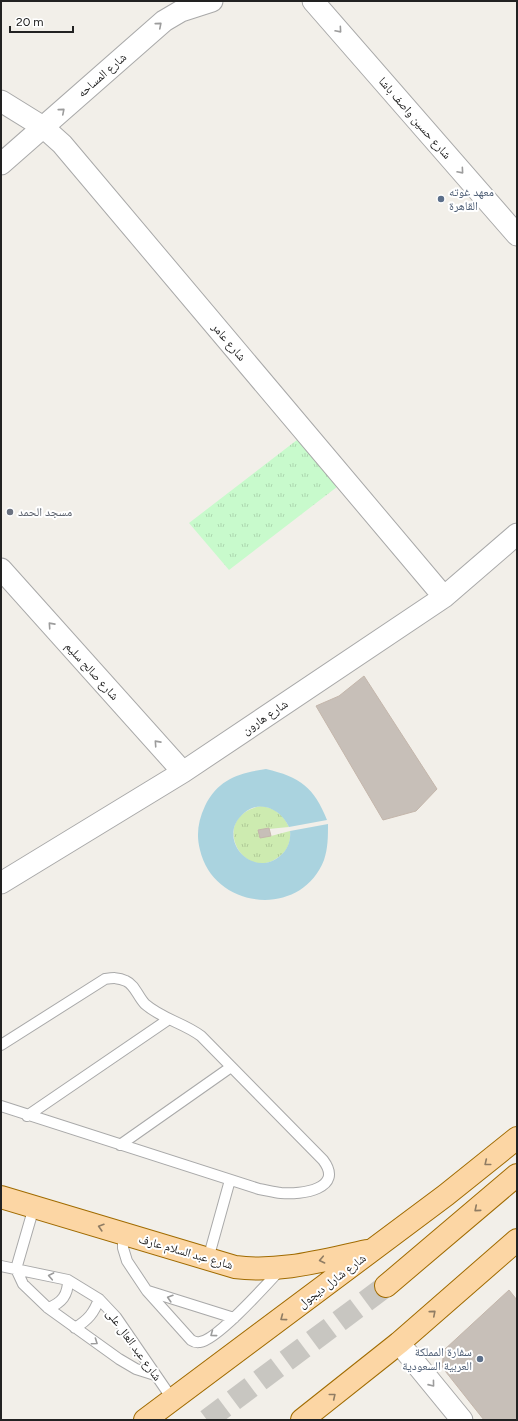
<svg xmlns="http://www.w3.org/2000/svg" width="518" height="1421" viewBox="0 0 518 1421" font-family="Figtree,'Noto Naskh Arabic',sans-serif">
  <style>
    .grass { fill: url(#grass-tufts) }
    .park { fill: url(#park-tufts) }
    .water { fill: #aad3df }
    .building { fill: #c7bfb8; stroke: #c4b6ab }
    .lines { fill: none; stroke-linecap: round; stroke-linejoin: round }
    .primary-tunnel { stroke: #c8c6c1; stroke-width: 22; stroke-dasharray: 22 11; stroke-linecap: butt }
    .service-casing { stroke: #a9a9a9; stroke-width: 12 }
    .minor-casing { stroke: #a9a9a9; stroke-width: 23 }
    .primary-casing { stroke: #a06b00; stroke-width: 24 }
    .service { stroke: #fff; stroke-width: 10 }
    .minor { stroke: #fff; stroke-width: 21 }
    .primary { stroke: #fcd6a4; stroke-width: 22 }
    .oneway { stroke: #9c9c9c }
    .oneway2 { stroke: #8f7c63 }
    .service-dot { fill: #5c6f8a; stroke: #fff; stroke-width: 1.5 }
    .worship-dot { fill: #6b7280; stroke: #fff; stroke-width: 1.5 }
    .labels { text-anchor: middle; stroke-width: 4; stroke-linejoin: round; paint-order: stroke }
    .street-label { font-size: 12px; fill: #222; stroke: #fff }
    .service-label { font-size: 12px; fill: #4e5e75; stroke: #fff; text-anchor: start }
    .worship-label { font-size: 12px; fill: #5b616d; stroke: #fff; text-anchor: start }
  </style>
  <defs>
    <pattern id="grass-tufts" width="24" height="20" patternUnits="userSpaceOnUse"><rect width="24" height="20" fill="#cdebb0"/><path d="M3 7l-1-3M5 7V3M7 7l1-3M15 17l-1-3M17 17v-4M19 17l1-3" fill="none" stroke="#b0c997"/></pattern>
    <pattern id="park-tufts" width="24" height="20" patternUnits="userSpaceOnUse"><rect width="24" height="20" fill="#c8facc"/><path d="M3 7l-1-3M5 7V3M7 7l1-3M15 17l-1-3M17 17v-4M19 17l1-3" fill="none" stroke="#acd6af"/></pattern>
  </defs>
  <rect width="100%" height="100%" fill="#f2efe9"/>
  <path class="grass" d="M261 806C275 808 283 814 289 827L258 830 271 836 290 831C291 841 288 850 280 856 243 886 207 816 261 806Z"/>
  <path class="park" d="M306 433 346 480 229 570 189 523Z"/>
  <path class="water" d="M266 769C300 777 314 787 327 820L289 827C281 810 261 799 244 813 215 837 251 880 280 856 288 850 291 840 290 831L328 824C328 837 328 848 324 860 301 919 214 910 200 850 196 835 198 821 205 806 218 779 239 773 266 769Z"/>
  <path class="building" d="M364 676 437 789 416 811 383 820 316 706 339 696Z
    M269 828 271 836 260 838 258 830Z
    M509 1290 517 1300V1420H484L442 1367 444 1350Z"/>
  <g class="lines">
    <path class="primary-tunnel" d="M207 1420 386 1286"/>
    <defs>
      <path id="service" d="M1 1045 105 979C112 978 118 977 126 981 135 985 138 997 145 1004 162 1019 184 1023 201 1036L323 1160C345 1189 301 1195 281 1193 273 1192 266 1190 259 1189L1 1106
        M27 1116 169 1019
        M120 1145 231 1067
        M34 1207 16 1269 23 1284 48 1308 119 1359 136 1369 155 1375
        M123 1234V1248L127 1261 147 1291 191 1340C194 1342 196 1343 200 1342 217 1340 267 1284 280 1270
        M208 1259 230 1180
        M1 1266 68 1280 99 1299 116 1317 173 1400
        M148 1291 234 1318
        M48 1308C62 1303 68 1295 68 1280
        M75 1328C88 1320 94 1313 99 1299"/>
      <path id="minor" d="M313 1 517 235
        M1 101 43 127 62 144 444 597
        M1 164 164 21 181 11 212 1
        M1 569 183 772
        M1 883 183 772 444 597 517 534
        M399 1343 462 1420"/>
      <path id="primary" d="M1 1197 235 1267C280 1273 324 1260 367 1251
        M386 1286 517 1175
        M145 1420 446 1195 517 1138
        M302 1420 399 1343 517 1240"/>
    </defs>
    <use href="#service" class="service-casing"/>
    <use href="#minor" class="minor-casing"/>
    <use href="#primary" class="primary-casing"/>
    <use href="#service" class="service"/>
    <use href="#minor" class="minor"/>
    <use href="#primary" class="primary"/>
  </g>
  <defs><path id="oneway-chevron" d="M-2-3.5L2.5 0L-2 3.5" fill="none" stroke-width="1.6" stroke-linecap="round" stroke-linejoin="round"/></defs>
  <g class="oneway">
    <use href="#oneway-chevron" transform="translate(159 25) rotate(-41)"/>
    <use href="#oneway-chevron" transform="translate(339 30) rotate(49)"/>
    <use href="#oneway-chevron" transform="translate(62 111) rotate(-41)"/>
    <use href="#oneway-chevron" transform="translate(461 171) rotate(49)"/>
    <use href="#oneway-chevron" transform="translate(51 625) rotate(-132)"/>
    <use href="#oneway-chevron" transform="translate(157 743) rotate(-132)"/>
    <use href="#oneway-chevron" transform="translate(51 1276) rotate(-169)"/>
    <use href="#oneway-chevron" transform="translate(170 1298) rotate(-163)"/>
    <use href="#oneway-chevron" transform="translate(213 1334) rotate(143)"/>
    <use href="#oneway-chevron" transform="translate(95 1342) rotate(35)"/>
    <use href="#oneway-chevron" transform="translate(432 1384) rotate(51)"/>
  </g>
  <g class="oneway2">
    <use href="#oneway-chevron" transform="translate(487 1163) rotate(141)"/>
    <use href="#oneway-chevron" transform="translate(477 1209) rotate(140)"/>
    <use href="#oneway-chevron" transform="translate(101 1227) rotate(-163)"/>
    <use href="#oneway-chevron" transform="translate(322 1260) rotate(168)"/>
    <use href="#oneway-chevron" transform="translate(433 1313) rotate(-41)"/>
    <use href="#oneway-chevron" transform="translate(283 1318) rotate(143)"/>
    <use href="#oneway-chevron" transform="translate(333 1396) rotate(-39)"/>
  </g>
  <g class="service-dot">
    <circle cx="441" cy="199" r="4"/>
    <circle cx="480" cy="1359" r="4"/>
  </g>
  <circle class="worship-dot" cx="10" cy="512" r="4"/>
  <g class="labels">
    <g class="street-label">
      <text transform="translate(102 75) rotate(-41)" y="4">شارع المساحه</text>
      <text transform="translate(415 118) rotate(49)" y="4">شارع حسين واصف باشا</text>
      <text transform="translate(229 342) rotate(50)" y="4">شارع عامر</text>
      <text transform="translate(92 671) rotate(48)" y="4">شارع صالح سليم</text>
      <text transform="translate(265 717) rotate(-34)" y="4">شارع هارون</text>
      <text transform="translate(186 1252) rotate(16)" y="4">شارع عبد السلام عارف</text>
      <text transform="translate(332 1281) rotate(-37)" y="4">شارع شارل ديجول</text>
      <text transform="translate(134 1345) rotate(54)" y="4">شارع عبد العال على</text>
    </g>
    <g class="service-label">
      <text x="449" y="196">معهد غوته<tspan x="449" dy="14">القاهرة</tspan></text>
      <text x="472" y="1356" text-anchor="end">سفارة المملكة<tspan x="472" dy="14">العربية السعودية</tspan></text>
    </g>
    <g class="worship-label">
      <text x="18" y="516">مسجد الحمد</text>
    </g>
  </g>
  <rect width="518" height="1421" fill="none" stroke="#222222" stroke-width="4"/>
  <path d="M10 26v6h63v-6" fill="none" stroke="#222222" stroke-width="2"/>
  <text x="16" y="26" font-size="12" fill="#222222" stroke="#ffffff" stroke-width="3" paint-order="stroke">20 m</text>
</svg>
